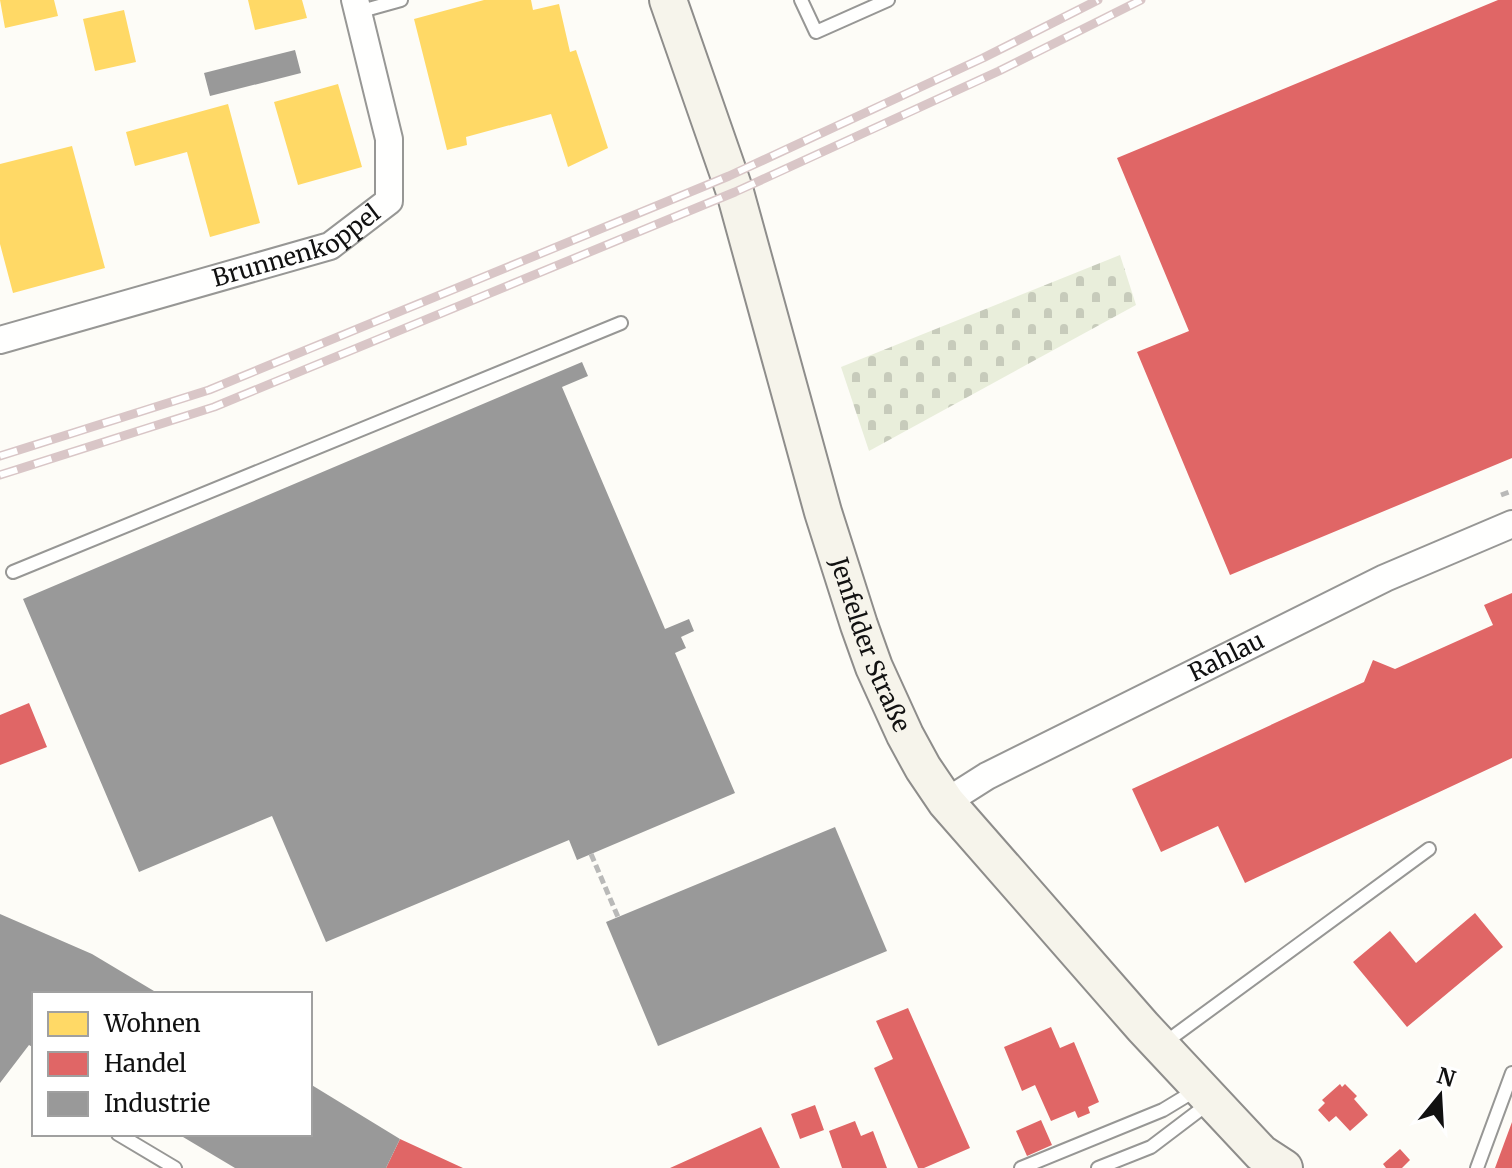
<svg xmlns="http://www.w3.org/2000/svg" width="1512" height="1168" viewBox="0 0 1512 1168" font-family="Merriweather,serif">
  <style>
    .cemetery { fill: url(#cemetery-stones) }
    .homes { fill: #ffd966 }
    .shops { fill: #e06666 }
    .industry { fill: #999 }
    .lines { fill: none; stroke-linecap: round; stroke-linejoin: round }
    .lane-casing { stroke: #979795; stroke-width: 16 }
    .street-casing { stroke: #979795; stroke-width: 30 }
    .secondary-casing { stroke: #8e8d8b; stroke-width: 40 }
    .path { stroke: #b9b9b8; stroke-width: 5; stroke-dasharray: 8 4; stroke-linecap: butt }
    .lane { stroke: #fffffe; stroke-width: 12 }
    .street { stroke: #fffffe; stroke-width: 26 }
    .secondary { stroke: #f6f4eb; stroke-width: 36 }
    .rail-casing { stroke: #d9c6c7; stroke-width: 9 }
    .rail { stroke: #fff; stroke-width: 6; stroke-dasharray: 18; stroke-linecap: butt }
    .labels { text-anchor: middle; stroke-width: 8; stroke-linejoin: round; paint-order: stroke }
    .street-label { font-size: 24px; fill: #111; stroke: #fff }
  </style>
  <defs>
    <pattern id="cemetery-stones" width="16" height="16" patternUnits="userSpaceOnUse" patternTransform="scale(2)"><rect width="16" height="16" fill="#e9eedb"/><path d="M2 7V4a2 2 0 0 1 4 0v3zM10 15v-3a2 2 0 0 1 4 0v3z" fill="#c7cbbb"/></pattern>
  </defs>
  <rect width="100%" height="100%" fill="#fdfcf7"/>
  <path class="cemetery" d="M1120 255 1136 305 869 451 841 367Z"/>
  <path class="homes" d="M0 0H54L58 16 5 28Z
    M248 0H302L307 18 255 30Z
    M484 0H531L533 10 559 4 570 52 576 50 608 148 568 167 551 114 466 137 467 145 447 150 414 19Z
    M124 10 136 62 95 71 83 19Z
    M338 84 362 167 298 185 274 102Z
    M228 104 260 223 210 237 187 152 135 166 126 132Z
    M72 146 105 268 13 293 0 244V164Z"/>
  <path class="shops" d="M1498 0H1512V458L1230 575 1137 352 1189 331 1117 158Z
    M1512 593V758L1245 883 1218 826 1161 852 1132 789 1364 682 1373 660 1395 669 1493 625 1484 605Z
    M29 703 47 747 0 765V715Z
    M1475 913 1503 947 1407 1027 1353 962 1390 931 1416 963Z
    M908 1008 970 1148 924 1168H918L874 1068 893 1059 876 1021Z
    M1051 1027 1060 1048 1074 1042 1099 1102 1088 1107 1090 1113 1078 1118 1075 1111 1051 1121 1035 1085 1022 1091 1004 1047Z
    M1340 1084 1342 1087 1345 1084 1357 1096 1354 1099 1368 1115 1350 1131 1336 1116 1329 1122 1318 1110 1325 1103 1322 1100Z
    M815 1105 824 1130 800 1139 791 1114Z
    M1041 1120 1052 1145 1027 1156 1016 1131Z
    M855 1121 861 1136 873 1131 887 1168H842L829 1131Z
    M1512 1122V1168H1495Z
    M761 1127 780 1168H670Z
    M400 1139 463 1168H386Z
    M1400 1149 1410 1160 1402 1168H1386L1383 1164Z"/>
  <path class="industry" d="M295 50 301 73 210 96 204 73Z
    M582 362 588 376 562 387 665 629 689 619 694 631 681 637 686 648 675 653 735 793 577 860 569 840 326 942 272 816 139 872 23 599Z
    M835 827 887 951 658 1046 606 922Z
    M0 914 92 954 159 994H34V1048L29 1045 0 1083Z
    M310 1084 400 1139 386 1168H235L178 1134H310Z"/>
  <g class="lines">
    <defs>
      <path id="lane" d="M801 0 816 32 888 0
        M358 12 401 0
        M13 572 621 323
        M1163 1044 1429 849
        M118 1134 175 1168
        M1021 1168 1163 1110 1196 1090
        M1098 1168 1151 1147 1209 1103
        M1477 1168 1512 1073"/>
      <g id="street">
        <path id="s1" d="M0 340 330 246 389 201V139L355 0"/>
        <path id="s2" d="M946 802 987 776 1385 578 1512 524"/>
      </g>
      <g id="secondary">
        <path id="s3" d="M668 0 735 192 823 512 859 625 874 667 905 735 923 768 946 802 1143 1027 1261 1153 1284 1168"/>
      </g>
    </defs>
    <use href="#lane" class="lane-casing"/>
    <use href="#street" class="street-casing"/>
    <use href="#secondary" class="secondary-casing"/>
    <path class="path" d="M1501 495 1512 491
      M591 854 618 917"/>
    <use href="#lane" class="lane"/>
    <use href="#street" class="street"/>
    <use href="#secondary" class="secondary"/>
    <defs>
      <path id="rail" d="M0 456 209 390 729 176 983 58 1098 0
        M0 475 214 407 735 192 999 71 1141 0"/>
    </defs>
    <use href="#rail" class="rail-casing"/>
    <use href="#rail" class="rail"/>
  </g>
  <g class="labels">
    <g class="street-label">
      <text dy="8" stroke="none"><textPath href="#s1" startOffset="312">Brunnenkoppel</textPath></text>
      <text dy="8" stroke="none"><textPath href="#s3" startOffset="676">Jenfelder Straße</textPath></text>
      <text dy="8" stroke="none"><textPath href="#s2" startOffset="316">Rahlau</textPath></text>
    </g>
  </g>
  <rect x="32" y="992" width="280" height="144" fill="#ffffff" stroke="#a0a0a0" stroke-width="2"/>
  <rect x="48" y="1012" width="40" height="24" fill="#ffd966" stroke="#a0a0a0" stroke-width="2"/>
  <text x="104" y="1032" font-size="24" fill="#111111">Wohnen</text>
  <rect x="48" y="1052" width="40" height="24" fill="#e06666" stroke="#a0a0a0" stroke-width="2"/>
  <text x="104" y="1072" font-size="24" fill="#111111">Handel</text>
  <rect x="48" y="1092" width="40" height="24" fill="#999999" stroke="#a0a0a0" stroke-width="2"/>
  <text x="104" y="1112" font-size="24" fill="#111111">Industrie</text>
  <g transform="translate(1440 1096) rotate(18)" stroke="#ffffff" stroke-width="6" paint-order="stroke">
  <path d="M0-6L14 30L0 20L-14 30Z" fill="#111111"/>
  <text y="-12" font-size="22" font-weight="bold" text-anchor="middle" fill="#111111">N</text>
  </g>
</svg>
